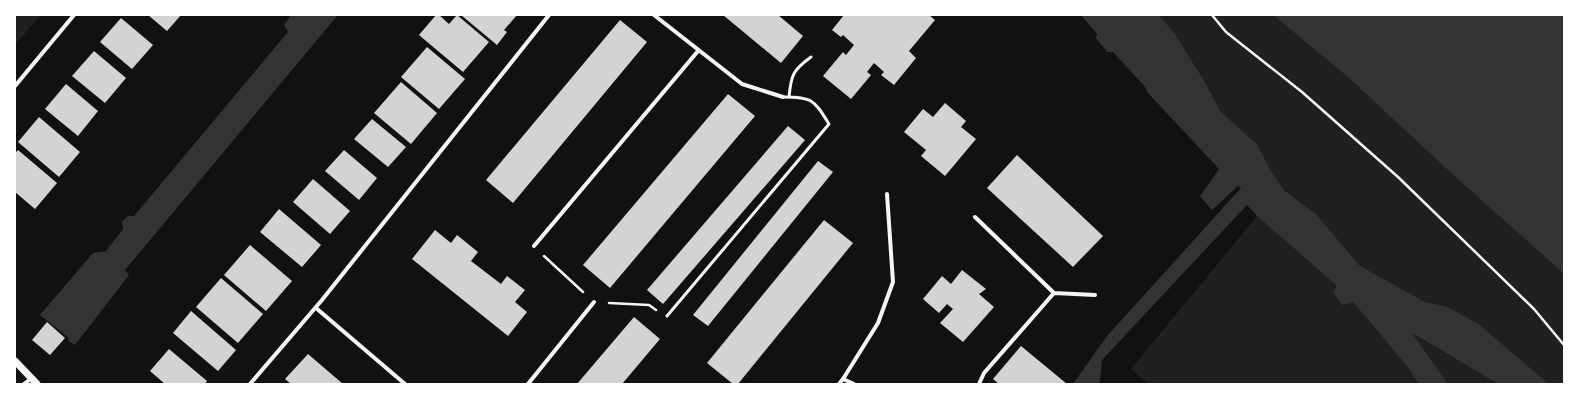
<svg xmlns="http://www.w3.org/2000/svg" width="1579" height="399" viewBox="0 0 1579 399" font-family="'Open Sans',sans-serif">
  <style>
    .green { fill: #202020 }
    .water { fill: #333 }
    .building { fill: #d3d3d3 }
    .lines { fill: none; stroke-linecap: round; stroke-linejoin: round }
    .path { stroke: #f5f5f5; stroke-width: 2.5 }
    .service { stroke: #f5f5f5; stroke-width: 3 }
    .minor { stroke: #f5f5f5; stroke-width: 4 }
    .tertiary { stroke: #f5f5f5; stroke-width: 7 }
  </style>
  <rect width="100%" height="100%" fill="#111"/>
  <path class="green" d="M15 15H41L15 45Z
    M1159 15H1273L1350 79 1451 173 1564 274V384H1549L1445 306 1425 302 1359 265 1316 214 1285 191 1272 173 1257 144 1220 111 1205 82 1175 34Z
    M1257 216 1337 286 1353 302 1407 366 1419 384H1148L1131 369Z
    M1411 333 1498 384H1448Z"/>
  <path class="water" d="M291 15H338L125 270 129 275 75 345 68 341 69 338 40 315 93 253 106 251 123 229 122 221 128 216H134L288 32 284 25Z
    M1081 15H1159L1175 34 1205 82 1220 111 1257 144 1272 173 1285 191 1316 214 1359 265 1425 302 1445 306 1477 323 1549 384H1498L1412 333 1448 384H1419L1407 366 1353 302 1342 305 1333 292 1337 286 1257 216 1247 205 1102 360 1100 381 1098 384H1073L1107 336 1241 188 1238 186 1212 210 1200 196 1219 169 1147 92 1146 88 1113 52H1107L1096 38 1097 34Z
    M1273 15H1564V274L1451 173 1350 79Z"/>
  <path class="building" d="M148 15H181L167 31Z
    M436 15H439L449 24 457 15 489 42 463 72 419 35Z
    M461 15H517L504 30 507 32 497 45Z
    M723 15H778L803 36 781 63Z
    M844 15H929L935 20 909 51 916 58 894 85 881 75 884 72 874 63 867 72 871 75 851 99 823 76 843 52 846 55 854 45 843 35 841 37 832 30Z
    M121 18 153 45 132 69 100 42Z
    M620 20 647 42 513 203 486 180Z
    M427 47 465 79 439 109 401 77Z
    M94 51 126 78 105 103 72 76Z
    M401 82 437 113 411 144 374 113Z
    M66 84 98 111 78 136 45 109Z
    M728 94 755 116 610 288 583 265Z
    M945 103 966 121 961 127 976 139 945 176 921 156 926 150 904 132 923 109 933 117Z
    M39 117 80 152 59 177 18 142Z
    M372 119 406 147 388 167 354 139Z
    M788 126 805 140 663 304 647 290Z
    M18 150 57 183 35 209 15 192V153Z
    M344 150 377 178 359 200 325 171Z
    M1017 155 1103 236 1073 267 987 188Z
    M818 161 833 172 708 326 693 315Z
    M313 179 350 211 330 234 293 202Z
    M279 209 321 245 302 267 260 232Z
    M824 220 853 243 738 384H733L707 363Z
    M435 230 451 243 457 235 478 252 471 261 501 284 507 276 525 290 515 302 527 312 508 336 412 259Z
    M250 245 292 281 266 311 224 275Z
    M962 270 986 289 979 294 994 307 963 342 940 323 953 309 947 304 939 313 923 299 942 276 951 284Z
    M221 278 263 314 238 343 196 307Z
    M191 311 236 350 218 371 173 333Z
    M634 317 660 339 622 384H577Z
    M47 322 65 338 50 355 32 340Z
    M1021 346 1067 384H999L993 379Z
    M169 349 207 381 205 384H165L150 371Z
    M308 354 343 384H291L285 379Z"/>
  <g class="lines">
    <path class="path" d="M1212 15 1226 32 1302 92 1398 177 1534 309 1564 345
      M544 256 583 292
      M609 303 649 305 656 310"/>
    <path class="service" d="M789 97C791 75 793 70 811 57
      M667 316 829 124C814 100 813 97 783 97"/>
    <path class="minor" d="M654 15 742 84 783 97
      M15 86 74 15
      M975 217 1054 293 1095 295
      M534 246 698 51
      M316 308 405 384
      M843 379 854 384
      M24 384 32 378
      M250 384 322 300 549 15
      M528 384 594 302
      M839 384 843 379 878 323 893 282 887 194
      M979 384 984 373 1054 293"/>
    <path class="tertiary" d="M15 361 37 384"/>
  </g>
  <rect width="1579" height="399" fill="none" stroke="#ffffff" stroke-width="32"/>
</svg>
